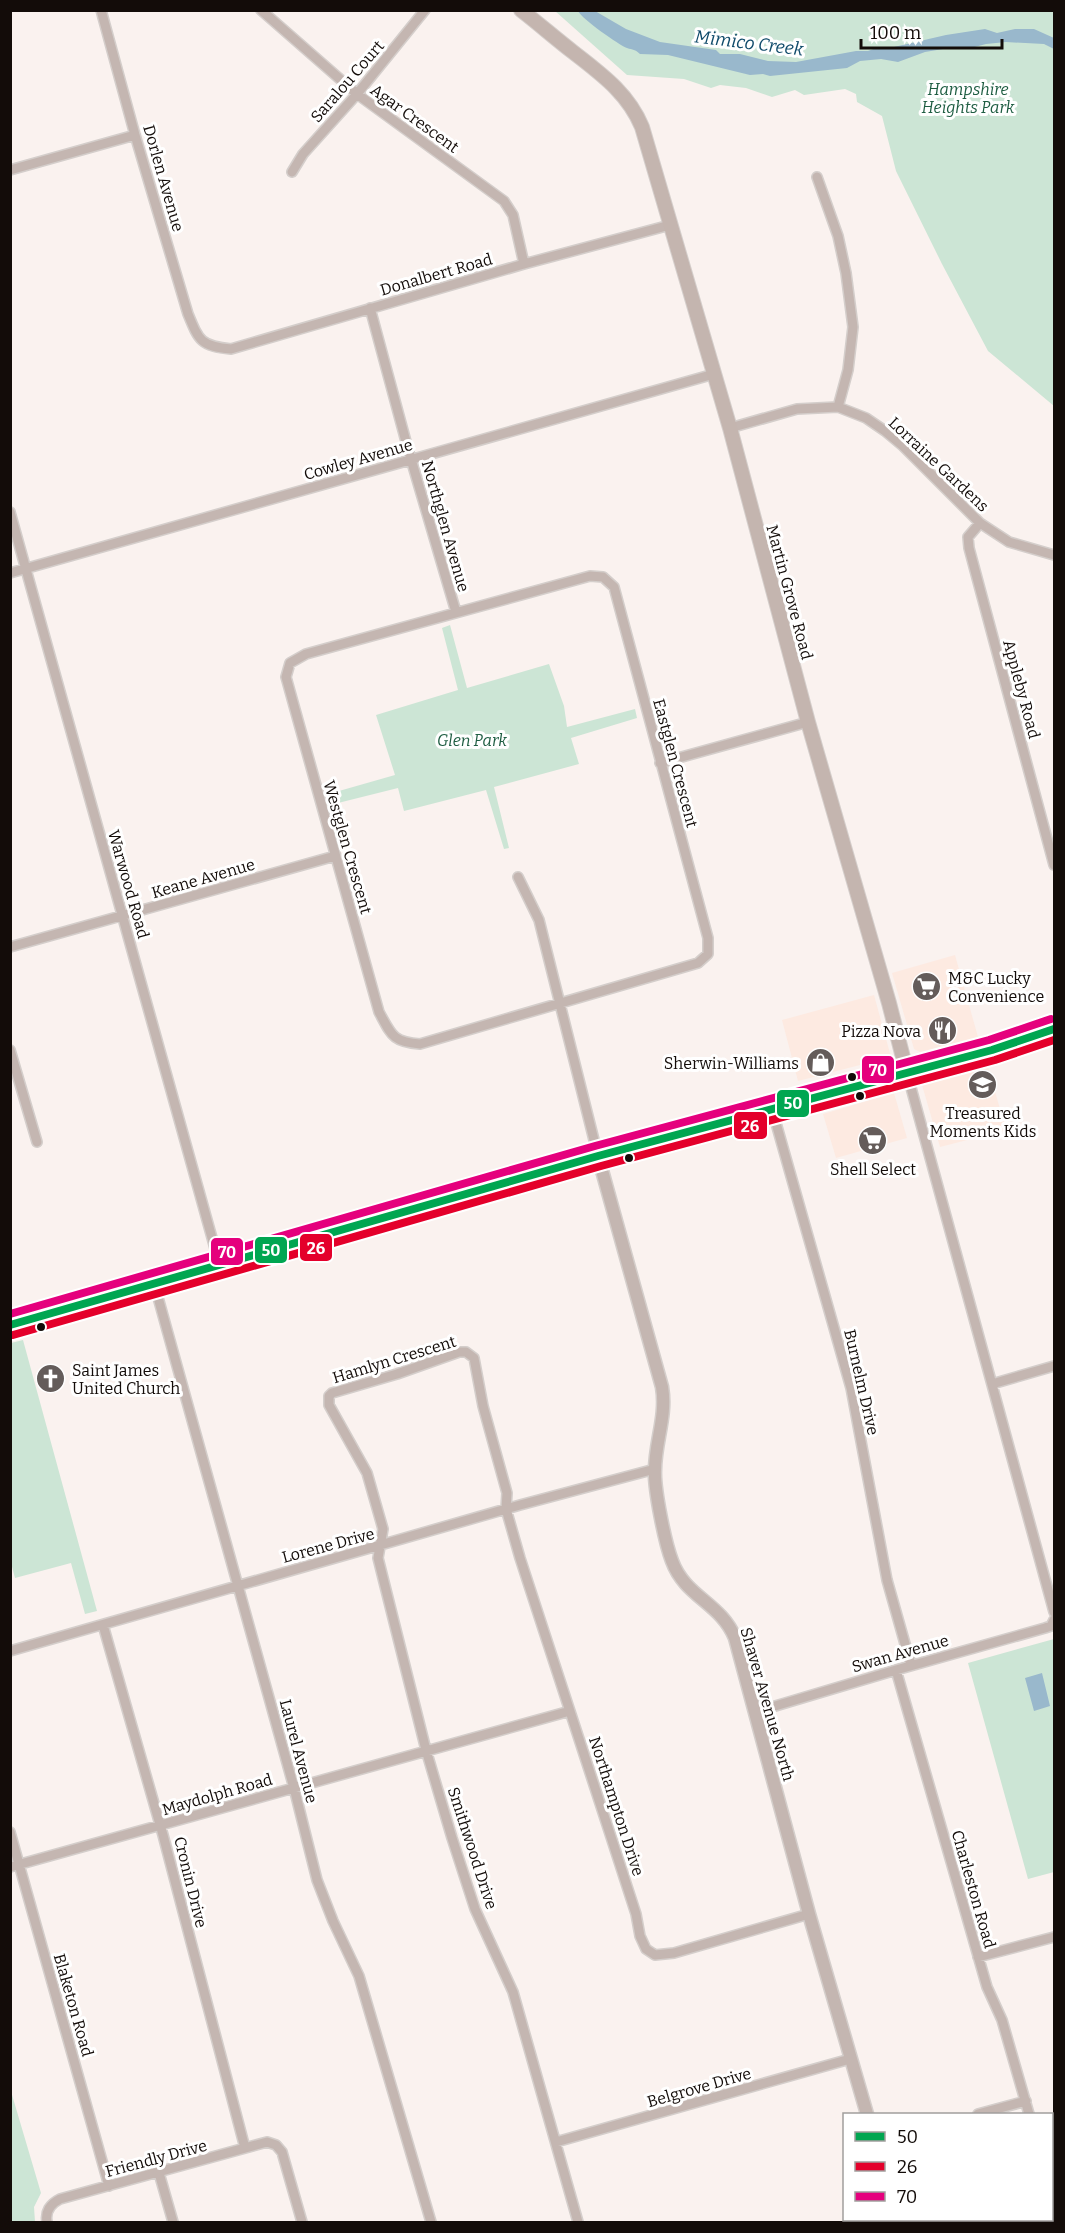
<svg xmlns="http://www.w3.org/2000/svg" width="1065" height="2233" viewBox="0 0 1065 2233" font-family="Bitter,serif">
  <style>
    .built { fill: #fdeae1 }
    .green { fill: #cce5d5 }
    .water { fill: #99b8cc }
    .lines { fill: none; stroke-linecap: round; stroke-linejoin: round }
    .minor-casing { stroke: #d4cecb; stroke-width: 12 }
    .tertiary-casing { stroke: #d4cecb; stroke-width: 15 }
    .secondary-casing { stroke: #d4cecb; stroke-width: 16 }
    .minor { stroke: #c4b6b1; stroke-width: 9 }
    .tertiary { stroke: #c4b6b1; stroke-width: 12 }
    .secondary { stroke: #c4b5af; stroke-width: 14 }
    .bus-1-casing { stroke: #fff; stroke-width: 12 }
    .bus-2-casing { stroke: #fff; stroke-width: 12 }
    .bus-3-casing { stroke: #fff; stroke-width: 12 }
    .bus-1 { stroke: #00a651; stroke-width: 8 }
    .bus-2 { stroke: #e4002b; stroke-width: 8 }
    .bus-3 { stroke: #e5007d; stroke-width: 8 }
    .bus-dot { fill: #130c09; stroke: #fff; stroke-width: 2 }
    .labels { text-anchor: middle; stroke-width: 6; stroke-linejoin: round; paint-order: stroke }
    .street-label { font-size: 16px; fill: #130c09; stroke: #fff }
    .park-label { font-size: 16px; font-style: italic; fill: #1e5d42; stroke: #fff }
    .poi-label { font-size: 16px; fill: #130c09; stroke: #fff; text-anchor: start }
    .water-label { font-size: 18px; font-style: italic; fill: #104b6b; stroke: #fff }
    .line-badge { stroke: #fff; stroke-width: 2 }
    .badge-label { font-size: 16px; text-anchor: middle; font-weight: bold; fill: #fff }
  </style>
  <rect width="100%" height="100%" fill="#faf2ef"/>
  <path class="built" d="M955 955 978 1037 920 1052 914 1049 892 973Z
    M874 995 891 1057 798 1081 782 1020Z
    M988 1067 1006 1130 940 1147 922 1085Z
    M894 1093 907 1138 836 1158 823 1114Z"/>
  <path class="green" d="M555 11H1054V406L988 351 942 264 896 171 882 116 857 102 856 94 845 89 804 95 795 90 772 97 746 88 720 85 711 88 684 79 627 75Z
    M450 625 467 688 549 664 564 706 567 727 635 709 637 718 571 738 579 764 494 787 509 848 504 849 486 790 404 811 398 788 334 804 332 793 395 775 376 715 458 690 442 628Z
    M23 1340 97 1611 85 1614 71 1563 15 1578 11 1563V1343Z
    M1054 1639V1872L1028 1879 968 1663Z
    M10 2088 41 2193 34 2207 35 2222H11Z"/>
  <path class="water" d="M578 11H595L626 29 660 42 716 50 720 54H740L768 61 796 62 856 51H868L879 47H894L946 35 985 29 997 33 1015 29H1034L1054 38V49L1044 44 1006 42 986 44 967 49 949 48 925 52 898 62 881 59 860 61 847 68 770 76 763 74 750 75 668 55 640 54C635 49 633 50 627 48 619 45 582 19 578 11Z
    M1042 1673 1050 1706 1034 1711 1025 1678Z"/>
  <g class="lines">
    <defs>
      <path id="minor" d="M101 10 135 135 188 314C199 341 201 346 231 349L524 264 670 225
        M261 10 357 94 504 201 513 215 524 264
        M10 170 135 135
        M292 172 303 154 357 94 425 10
        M817 177 838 236 846 273 853 327 848 370 838 407
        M370 308 408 449 456 612
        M730 428 797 409 838 407 866 418 885 431 903 446 980 523 1009 542 1054 555
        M10 512 219 1263
        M980 523 968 537 969 548 1054 865
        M10 573 714 374
        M590 576 603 577 614 587 708 938V954L698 963 420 1044C393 1042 392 1036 379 1012L286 677 290 663 306 654Z
        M660 763 808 722
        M518 877 539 920 598 1156
        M10 947 335 856
        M10 1050 37 1142
        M907 1073 1054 1612
        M772 1109 851 1388 887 1580 911 1665
        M154 1283 294 1788 317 1880 333 1921 359 1976 431 2222
        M992 1384 1054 1366
        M103 1625 163 1835 245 2148
        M10 1651 520 1505 655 1469
        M896 1670 987 1987 1002 2020 1029 2114
        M755 1712 896 1670 1045 1628 1051 1626 1054 1620
        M10 1832 109 2186
        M10 1867 570 1711
        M978 1957 1054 1937
        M978 2114 1026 2101
        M556 2142 850 2059
        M159 2173 173 2222
        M1052 2195 1054 2205
        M47 2222C45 2212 50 2204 60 2199L267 2142 276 2145 282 2152 302 2222
        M578 2222 513 1992 475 1909 452 1838 426 1750 378 1558 383 1529 367 1473 329 1405V1396L332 1393 397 1374 459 1352H466L474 1358 483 1406 507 1493 506 1509 520 1558 611 1837 636 1914 640 1936 646 1949 655 1955 674 1953 809 1914"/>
      <path id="tertiary" d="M598 1156 662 1387C667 1416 655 1442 655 1470 654 1489 665 1543 672 1561 685 1597 721 1603 735 1638L809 1914 867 2114
        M897 2220 898 2222"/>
      <path id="secondary" d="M521 10C539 24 555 38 573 52 601 74 628 93 642 127L730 428 808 722 889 1003 907 1073
        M10 1325 598 1156 992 1050 1054 1029"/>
    </defs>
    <use href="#minor" class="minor-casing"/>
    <use href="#tertiary" class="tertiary-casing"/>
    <use href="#secondary" class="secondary-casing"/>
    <use href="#minor" class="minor"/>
    <use href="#tertiary" class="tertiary"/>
    <use href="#secondary" class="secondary"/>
    <defs>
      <path id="bus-1" d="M10 1325 598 1156 992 1050 1054 1029"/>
      <path id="bus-2" d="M13 1335 601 1166 995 1060 1054 1040"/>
      <path id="bus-3" d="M10 1314 595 1146 989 1040 1051 1019"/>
    </defs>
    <use href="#bus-1" class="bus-1-casing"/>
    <use href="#bus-2" class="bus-2-casing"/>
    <use href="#bus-3" class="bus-3-casing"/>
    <use href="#bus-1" class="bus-1"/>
    <use href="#bus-2" class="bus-2"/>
    <use href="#bus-3" class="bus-3"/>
  </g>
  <defs>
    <symbol id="supermarket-disc" viewBox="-11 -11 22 22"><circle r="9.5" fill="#645c5a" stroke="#fff"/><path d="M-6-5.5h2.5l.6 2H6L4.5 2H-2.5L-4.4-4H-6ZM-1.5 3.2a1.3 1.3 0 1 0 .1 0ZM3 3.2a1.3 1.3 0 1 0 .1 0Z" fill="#fff"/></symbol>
    <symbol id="restaurant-disc" viewBox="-11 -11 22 22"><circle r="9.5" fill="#645c5a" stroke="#fff"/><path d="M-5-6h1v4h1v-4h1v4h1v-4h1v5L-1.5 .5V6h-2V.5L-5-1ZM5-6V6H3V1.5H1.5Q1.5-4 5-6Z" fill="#fff"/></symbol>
    <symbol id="shop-disc" viewBox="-11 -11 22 22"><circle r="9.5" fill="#645c5a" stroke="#fff"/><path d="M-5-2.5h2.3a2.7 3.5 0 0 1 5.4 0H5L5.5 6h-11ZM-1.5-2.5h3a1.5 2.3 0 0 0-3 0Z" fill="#fff"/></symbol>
    <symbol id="school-disc" viewBox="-11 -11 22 22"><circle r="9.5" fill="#645c5a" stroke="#fff"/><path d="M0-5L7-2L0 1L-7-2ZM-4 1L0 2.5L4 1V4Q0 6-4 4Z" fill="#fff"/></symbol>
    <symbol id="church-disc" viewBox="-11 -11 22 22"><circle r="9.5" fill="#645c5a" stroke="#fff"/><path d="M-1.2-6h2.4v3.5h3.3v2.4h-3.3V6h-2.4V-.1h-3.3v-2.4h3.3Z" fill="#fff"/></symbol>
  </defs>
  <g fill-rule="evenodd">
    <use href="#supermarket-disc" x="910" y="970" width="33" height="33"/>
    <use href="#restaurant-disc" x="926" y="1014" width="33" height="33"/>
    <use href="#shop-disc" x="804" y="1046" width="33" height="33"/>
    <use href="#school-disc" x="966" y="1068" width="33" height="33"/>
    <use href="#supermarket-disc" x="856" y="1124" width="33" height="33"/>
    <use href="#church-disc" x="34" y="1362" width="33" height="33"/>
  </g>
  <g class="bus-dot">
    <circle cx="852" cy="1077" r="5"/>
    <circle cx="860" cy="1096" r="5"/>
    <circle cx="629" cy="1158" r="5"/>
    <circle cx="41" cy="1327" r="5"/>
  </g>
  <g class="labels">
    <g class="street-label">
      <text transform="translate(347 81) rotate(-49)" y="6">Saralou Court</text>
      <text transform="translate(415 118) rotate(36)" y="6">Agar Crescent</text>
      <text transform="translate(164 178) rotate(74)" y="6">Dorlen Avenue</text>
      <text transform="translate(436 274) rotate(-16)" y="6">Donalbert Road</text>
      <text transform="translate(358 459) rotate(-16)" y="6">Cowley Avenue</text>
      <text transform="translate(939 464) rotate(43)" y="6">Lorraine Gardens</text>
      <text transform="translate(446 526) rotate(74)" y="6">Northglen Avenue</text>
      <text transform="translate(790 592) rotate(75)" y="6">Martin Grove Road</text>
      <text transform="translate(1022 689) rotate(75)" y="6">Appleby Road</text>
      <text transform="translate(676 763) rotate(75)" y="6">Eastglen Crescent</text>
      <text transform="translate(348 847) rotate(74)" y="6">Westglen Crescent</text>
      <text transform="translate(203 878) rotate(-16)" y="6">Keane Avenue</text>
      <text transform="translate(129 884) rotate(74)" y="6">Warwood Road</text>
      <text transform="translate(394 1359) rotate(-17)" y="6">Hamlyn Crescent</text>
      <text transform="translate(862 1382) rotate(77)" y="6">Burnelm Drive</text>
      <text transform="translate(328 1545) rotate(-15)" y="6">Lorene Drive</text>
      <text transform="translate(900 1653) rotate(-16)" y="6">Swan Avenue</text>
      <text transform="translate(768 1704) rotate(74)" y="6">Shaver Avenue North</text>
      <text transform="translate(299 1751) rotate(75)" y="6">Laurel Avenue</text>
      <text transform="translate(217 1794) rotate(-16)" y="6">Maydolph Road</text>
      <text transform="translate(617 1806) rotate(72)" y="6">Northampton Drive</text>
      <text transform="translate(473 1848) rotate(72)" y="6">Smithwood Drive</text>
      <text transform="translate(191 1882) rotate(76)" y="6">Cronin Drive</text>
      <text transform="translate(974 1889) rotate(74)" y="6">Charleston Road</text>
      <text transform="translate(74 2005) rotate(74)" y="6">Blaketon Road</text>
      <text transform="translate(699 2087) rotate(-16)" y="6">Belgrove Drive</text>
      <text transform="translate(156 2158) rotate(-15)" y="6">Friendly Drive</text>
    </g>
    <g class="park-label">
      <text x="968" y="95">Hampshire<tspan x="968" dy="18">Heights Park</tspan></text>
      <text x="472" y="746">Glen Park</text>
    </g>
    <g class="poi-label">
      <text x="948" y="984">M&amp;C Lucky<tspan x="948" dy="18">Convenience</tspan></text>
      <text x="921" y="1037" text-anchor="end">Pizza Nova</text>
      <text x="799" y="1069" text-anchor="end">Sherwin-Williams</text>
      <text x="983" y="1119" text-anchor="middle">Treasured<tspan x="983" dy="18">Moments Kids</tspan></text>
      <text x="873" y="1175" text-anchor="middle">Shell Select</text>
      <text x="72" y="1376">Saint James<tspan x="72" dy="18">United Church</tspan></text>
    </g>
    <g class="water-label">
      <text transform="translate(749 43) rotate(7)" y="6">Mimico Creek</text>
    </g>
  </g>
  <g class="line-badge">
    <rect x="861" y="1055" width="34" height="29" rx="6" fill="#e5007d"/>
    <rect x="776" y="1089" width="34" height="29" rx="6" fill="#00a651"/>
    <rect x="733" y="1111" width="35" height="29" rx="6" fill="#e4002b"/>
    <rect x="299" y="1233" width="34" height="29" rx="6" fill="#e4002b"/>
    <rect x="254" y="1236" width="34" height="28" rx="6" fill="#00a651"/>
    <rect x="210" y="1237" width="34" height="29" rx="6" fill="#e5007d"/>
  </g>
  <g class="badge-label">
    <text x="878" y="1076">70</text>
    <text x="793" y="1109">50</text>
    <text x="750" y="1132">26</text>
    <text x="316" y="1254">26</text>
    <text x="271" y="1256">50</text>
    <text x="227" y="1258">70</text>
  </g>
  <rect width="1065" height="2233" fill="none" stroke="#130c09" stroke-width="24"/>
  <rect x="843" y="2113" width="210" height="108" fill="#ffffff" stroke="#a19e9d" stroke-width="1.5"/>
  <rect x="855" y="2132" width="30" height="9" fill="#00a651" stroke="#a19e9d" stroke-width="1.5"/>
  <text x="897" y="2143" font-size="18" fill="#130c09">50</text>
  <rect x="855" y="2162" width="30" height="9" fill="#e4002b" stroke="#a19e9d" stroke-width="1.5"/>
  <text x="897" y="2173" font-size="18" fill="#130c09">26</text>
  <rect x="855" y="2192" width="30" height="9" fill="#e5007d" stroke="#a19e9d" stroke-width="1.5"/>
  <text x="897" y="2203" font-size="18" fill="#130c09">70</text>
  <path d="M861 39v9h141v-9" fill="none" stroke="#130c09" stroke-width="3"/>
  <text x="870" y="39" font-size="18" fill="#130c09" stroke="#ffffff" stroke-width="4.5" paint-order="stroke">100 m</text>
</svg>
